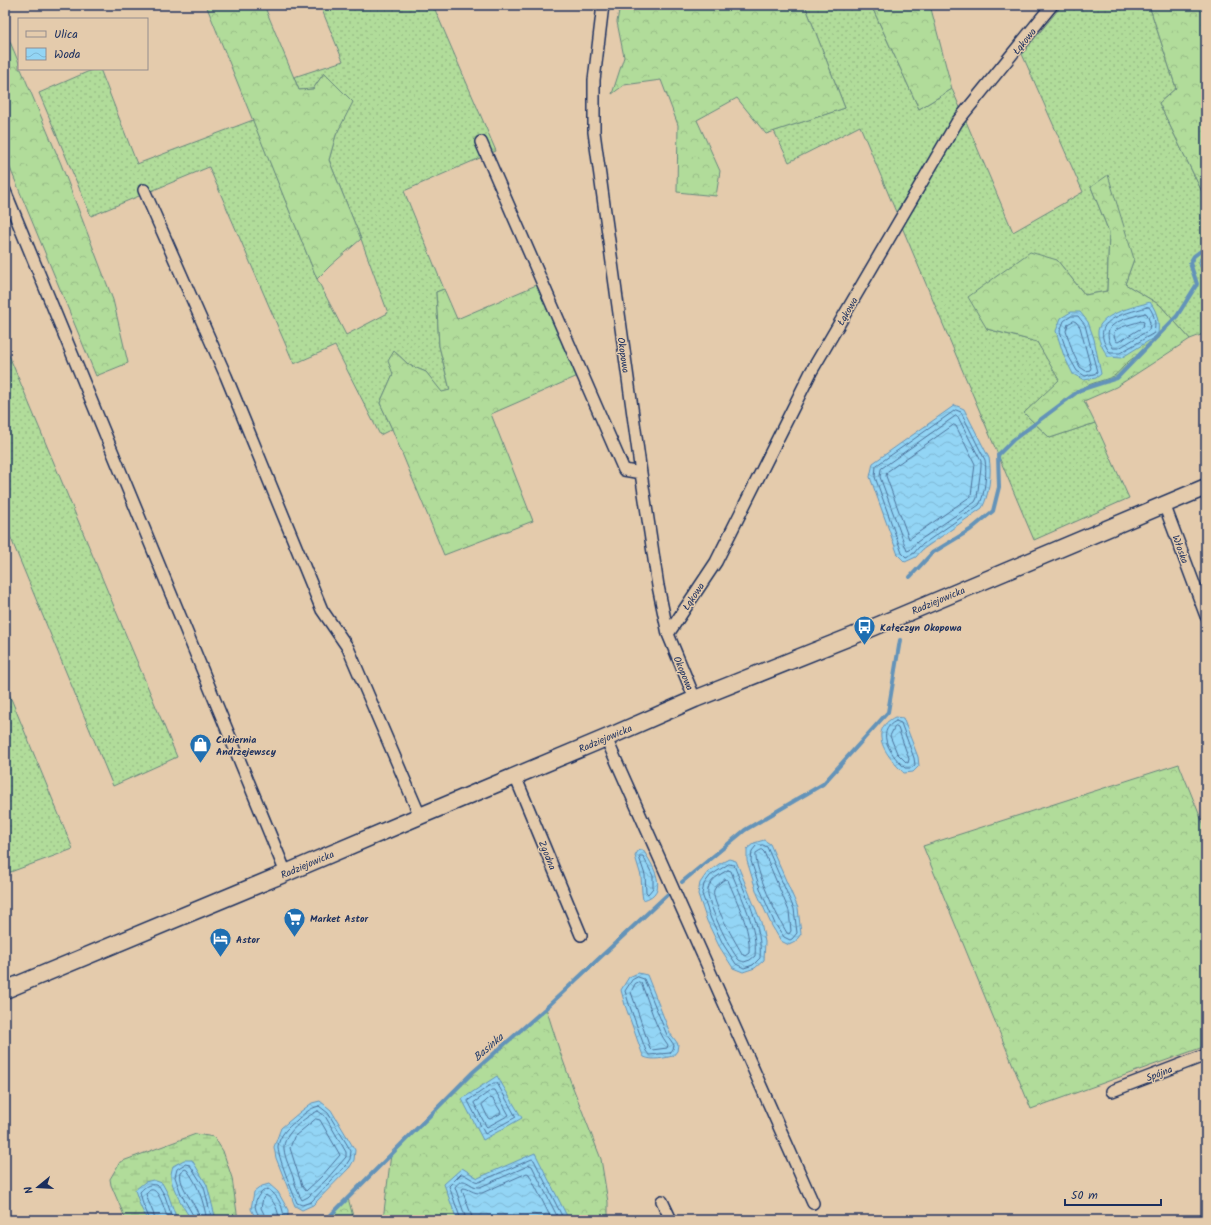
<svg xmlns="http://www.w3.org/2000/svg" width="1211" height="1225" viewBox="0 0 1211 1225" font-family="Kalam,sans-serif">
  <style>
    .grass { fill: url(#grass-dots); stroke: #66867c }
    .forest { fill: url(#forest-crowns); stroke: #66867c }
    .wetland { fill: url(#wetland-marsh); stroke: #66867c }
    .water { fill: url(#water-waves); stroke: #6393b9 }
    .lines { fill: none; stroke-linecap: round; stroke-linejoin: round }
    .shore { stroke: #4b719a; stroke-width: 1 }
    .stream { stroke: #6393b9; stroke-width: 4 }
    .street-casing { stroke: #1b2f5e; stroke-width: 14 }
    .secondary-casing { stroke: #1b2f5e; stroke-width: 19 }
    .street { stroke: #e4cbac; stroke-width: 11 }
    .secondary { stroke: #e4cbac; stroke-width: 16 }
    .labels { text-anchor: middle; stroke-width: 3; stroke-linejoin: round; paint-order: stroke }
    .street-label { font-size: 10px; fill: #1b2f5e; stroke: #e4cbac }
    .poi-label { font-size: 10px; font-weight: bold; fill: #1b2f5e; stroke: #e4cbac; text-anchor: start }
    .water-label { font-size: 11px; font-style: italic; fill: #27406d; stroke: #e4cbac }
  </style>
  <defs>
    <pattern id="grass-dots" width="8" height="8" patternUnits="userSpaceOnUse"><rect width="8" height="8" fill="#b1dc9a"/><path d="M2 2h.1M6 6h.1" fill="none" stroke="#98bd87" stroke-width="1.8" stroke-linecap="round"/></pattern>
    <pattern id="forest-crowns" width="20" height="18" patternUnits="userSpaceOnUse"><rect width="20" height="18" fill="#b1dc9a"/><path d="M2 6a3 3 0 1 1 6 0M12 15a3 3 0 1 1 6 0" fill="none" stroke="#98bd87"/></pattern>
    <pattern id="wetland-marsh" width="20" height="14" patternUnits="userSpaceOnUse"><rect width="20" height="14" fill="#b1dc9a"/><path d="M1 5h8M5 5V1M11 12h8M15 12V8" fill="none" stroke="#98bd87"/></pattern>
    <pattern id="water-waves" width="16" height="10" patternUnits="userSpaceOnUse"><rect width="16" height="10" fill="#93d5f5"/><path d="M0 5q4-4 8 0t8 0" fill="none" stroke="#7eb7d4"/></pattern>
  </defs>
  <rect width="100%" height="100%" fill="#e4cbac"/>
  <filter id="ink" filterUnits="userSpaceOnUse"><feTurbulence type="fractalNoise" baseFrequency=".025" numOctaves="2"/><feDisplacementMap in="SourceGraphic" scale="8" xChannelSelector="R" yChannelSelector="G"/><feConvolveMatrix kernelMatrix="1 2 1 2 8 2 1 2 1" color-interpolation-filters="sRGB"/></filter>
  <g filter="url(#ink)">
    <path class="grass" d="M320 5H433L496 151 404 191 444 289 436 292 439 346 450 390 442 393 426 372 409 365 394 351 393 374 380 403 392 429 380 435 335 346 294 364 209 167 91 216 39 93 94 69H100L137 164 253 120 317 279 346 335 388 313 361 239 329 160 336 135 352 102 324 73 313 89 299 90 294 77 343 61Z
      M805 5H871L919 109 952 89 961 110 896 212 860 126 789 162 774 131 845 108Z
      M1062 5H1149L1176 88 1159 103 1206 200V333L1190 339 1160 305 1125 284 1134 259 1091 187 1109 232 1107 291 1085 295 1057 260 987 329 1037 342 1060 380 1024 413 1050 438 1095 423 1129 498 1034 540 902 227 965 119 1013 232 1083 192 1022 54Z
      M5 346 177 757 113 786 5 524Z
      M5 684 73 849 5 874Z"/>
    <path class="forest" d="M206 5H264L299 90 313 89 324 73 353 102 336 135 329 160 361 239 330 266 317 279Z
      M620 5H805L845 108 766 134 737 98 697 120 720 171 716 196 677 192 678 125 661 80 624 85 612 94 624 57 617 22Z
      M871 5H930L952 89 919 109Z
      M1149 5H1206V200L1159 103 1176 88Z
      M5 30 19 63V69H21L61 164 113 300 128 363 96 376 5 156Z
      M1108 175 1134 259 1125 284 1160 305 1190 339 1116 387 1084 401 1095 423 1050 438 1024 413 1059 380 1037 342 987 329 968 297 1030 252 1057 260 1085 295 1107 291 1109 232 1091 187Z
      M548 280 587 372 491 414 533 521 444 555 392 429 380 403 393 374 388 361 394 351 409 365 426 372 442 392 450 390 439 346 436 292 444 289 457 319Z
      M1179 764 1206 831V1046L1031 1109 923 846Z
      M546 1008 560 1052 570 1080 601 1159 608 1202V1220H383L391 1154 473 1072Z
      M348 1198 354 1220H326Z"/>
    <path class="wetland" d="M1133 358H1136L1117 378 1080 390C1088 383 1104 381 1114 376 1121 371 1125 363 1133 358Z
      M196 1134 214 1137 223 1151 232 1178 238 1220H126L111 1185 110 1179 120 1162Z"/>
    <path class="water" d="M1206 255V274L1200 267 1199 263 1200 258Z
      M1150 302C1158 313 1159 322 1158 335L1121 358 1108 357C1104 350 1099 343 1098 334 1096 314 1135 307 1150 302Z
      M1071 312H1080L1088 322 1094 339 1101 374 1096 378 1084 380 1073 374 1064 356 1056 331 1061 318Z
      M955 405 964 409 989 458C992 472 989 496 982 508L922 550 916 557 905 562 898 555 870 477 873 463Z
      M895 717 903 718 918 757 919 766 913 772 904 773C888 758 866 731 895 717Z
      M764 840 770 844 798 908 801 934 795 942 789 945 781 941 772 926 757 893 747 861V849L754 843Z
      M641 850H643C652 864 671 893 643 900L642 893 641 876 635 856 638 851Z
      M729 859 736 861 761 922 765 942 764 960 755 968 743 972 733 968 719 946 707 921 698 894 700 883 707 873 719 864Z
      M638 973 647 975 670 1033 678 1044 677 1051 673 1056C664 1058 653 1061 644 1057L642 1053 625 1005 621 990 629 977Z
      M497 1076 522 1118 483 1140 462 1099Z
      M320 1101 331 1110 355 1150 354 1160 350 1167 313 1205 302 1210 295 1206 276 1158 274 1147 281 1128 300 1112 312 1103Z
      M535 1153 569 1220H457L444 1184 462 1168 478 1178Z
      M184 1160H192L207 1185 216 1220H192C186 1213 170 1185 171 1176 171 1173 172 1169 173 1166Z
      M153 1180 162 1183 168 1194 177 1220H147L140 1205 135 1190 145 1182Z
      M269 1184 278 1192 288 1210V1220L256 1219 251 1209 254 1192 262 1186Z"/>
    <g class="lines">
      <path class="shore" d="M1147 307H1149C1155 315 1156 324 1154 333L1120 353H1110C1087 319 1122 315 1147 307Z
        M1145 313 1147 314 1150 323 1149 330 1119 348H1113C1096 322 1127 319 1145 313Z
        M1072 316H1078L1085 325 1096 368 1097 372 1094 374 1085 376 1077 371 1068 355 1060 331 1064 321Z
        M1074 321 1076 322 1080 327 1091 368 1090 370 1086 371 1080 367 1073 353 1066 331 1068 324Z
        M1141 321 1144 322 1143 327 1118 342 1116 341C1115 338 1113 334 1114 332 1117 327 1136 323 1141 321Z
        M956 410 961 412 985 460C987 471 985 496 979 505L919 547 914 553 906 557 902 553 875 477 876 466Z
        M956 416 958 417 981 461V467L977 498 975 502 917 542 910 550 907 551 880 477 881 469Z
        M954 425 956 426 975 464 971 496 909 539 886 476 887 472Z
        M896 721 901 723 914 758 915 765 911 768H905C893 757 873 732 896 721Z
        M896 727 898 728 909 759 908 763 906 762 897 753 890 736 894 728Z
        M763 845 767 847 794 909 797 933 792 939 790 940 784 937 775 924 761 891 751 861 752 851 756 846Z
        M762 850 764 852 789 911 791 931 789 934 787 933C778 918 754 870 756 853L759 851Z
        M640 856H643L653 876V888L648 894 646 892 645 875 639 857Z
        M729 864 734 865C745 894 763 927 760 958L753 965 744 968 736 964 723 944 711 919 702 894 704 884 710 876Z
        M728 870 731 871C741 897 758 928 755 956L750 960 744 962C742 961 740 961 739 960 730 950 705 900 708 889 710 880 720 874 728 870Z
        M725 879 728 880C737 903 751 928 749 953L745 956 743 955C737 945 710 900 714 890 716 885 721 882 725 879Z
        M638 977 644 979 667 1035 674 1045 673 1049 670 1053 649 1055 646 1051 629 1004 625 991 632 980Z
        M639 982 641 983C650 1004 655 1028 668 1045L667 1048 652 1050 650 1048 631 992 635 984Z
        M494 1083H497L516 1117 485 1134 468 1101Z
        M492 1090H495L509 1115 487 1127 486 1126 474 1103Z
        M490 1098 493 1099 501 1112 500 1114 490 1119 488 1118 482 1105Z
        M319 1106 328 1113 351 1151 350 1159 346 1165 311 1202 302 1205 297 1203C293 1193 277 1155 278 1146 280 1135 287 1128 296 1121 302 1115 310 1108 319 1106Z
        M318 1111 325 1116 346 1152V1157L326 1180 308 1197 302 1200C298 1194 295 1184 293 1177 290 1168 285 1159 284 1149 282 1135 306 1116 318 1111Z
        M316 1119 320 1120 340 1155 322 1176 306 1191 302 1186 290 1148 294 1137Z
        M150 1220 143 1204 140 1192C146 1185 151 1183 159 1186L165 1196 173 1220
        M155 1220C154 1211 148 1203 146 1194 157 1178 165 1212 168 1220
        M195 1220 194 1217 181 1194 175 1177 177 1169 185 1164 190 1165 204 1187 212 1220
        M200 1220C199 1206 177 1187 181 1172L185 1169 187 1170C199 1186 203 1201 207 1220
        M260 1220C259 1216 258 1214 256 1210 253 1202 259 1191 268 1189 278 1195 284 1208 284 1220
        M265 1220V1216L261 1208 263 1198 266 1195C274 1200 279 1211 279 1220
        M461 1220 449 1186 461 1174H463L475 1181 479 1182 532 1159 534 1160 564 1220
        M466 1220 465 1216 455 1187C465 1173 468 1188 480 1187L530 1165 532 1166 559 1220
        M472 1220 471 1214 462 1190 463 1188C469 1188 473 1194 482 1193L527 1173 529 1174 552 1220"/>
      <path class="stream" d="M910 577 932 553 970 530 993 511 999 487 998 455 1013 440 1080 390 1117 378 1177 316 1197 284 1190 263 1194 256 1206 247
        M682 882 745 830 823 784 888 712 900 640
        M326 1220 473 1072 546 1008 668 894"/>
      <defs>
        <path id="street" d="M603 5 594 80V132L641 473 658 586 668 634 695 699
          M481 142 624 470 641 473
          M144 190 226 376 322 610 348 648 420 816
          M5 191 286 873
          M1164 504 1206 616
          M668 634 716 562 811 372 957 122 1052 5
          M606 738 813 1203
          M515 776 581 935
          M1112 1091 1206 1055
          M662 1201 671 1220"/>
        <path id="secondary" d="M5 990 286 873 420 816 606 738 695 699 860 633 1206 487"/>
      </defs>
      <use href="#street" class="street-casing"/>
      <use href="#secondary" class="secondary-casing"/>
      <use href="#street" class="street"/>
      <use href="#secondary" class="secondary"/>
    </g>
  </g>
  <defs>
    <symbol id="bus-pin" viewBox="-11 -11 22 30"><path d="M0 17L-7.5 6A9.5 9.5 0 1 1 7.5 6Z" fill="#1f6fb2" stroke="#e4cbac"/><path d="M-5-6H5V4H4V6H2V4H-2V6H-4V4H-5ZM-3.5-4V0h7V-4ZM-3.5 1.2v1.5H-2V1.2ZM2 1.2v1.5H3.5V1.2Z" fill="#fff"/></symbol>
    <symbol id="shop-pin" viewBox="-11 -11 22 30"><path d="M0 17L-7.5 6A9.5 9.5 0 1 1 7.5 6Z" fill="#1f6fb2" stroke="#e4cbac"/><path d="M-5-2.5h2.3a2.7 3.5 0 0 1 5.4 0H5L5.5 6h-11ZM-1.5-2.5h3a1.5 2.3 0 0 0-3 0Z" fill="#fff"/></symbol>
    <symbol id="supermarket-pin" viewBox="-11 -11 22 30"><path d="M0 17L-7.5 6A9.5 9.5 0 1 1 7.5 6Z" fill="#1f6fb2" stroke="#e4cbac"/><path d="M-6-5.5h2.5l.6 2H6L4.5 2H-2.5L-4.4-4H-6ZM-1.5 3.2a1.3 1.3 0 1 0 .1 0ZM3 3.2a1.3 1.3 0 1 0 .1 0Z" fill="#fff"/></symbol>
    <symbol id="hotel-pin" viewBox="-11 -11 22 30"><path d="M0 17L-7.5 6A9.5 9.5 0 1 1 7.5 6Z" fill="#1f6fb2" stroke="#e4cbac"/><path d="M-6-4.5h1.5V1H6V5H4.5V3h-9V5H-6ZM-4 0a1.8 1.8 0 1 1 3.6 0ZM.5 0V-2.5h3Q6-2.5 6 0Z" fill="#fff"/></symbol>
  </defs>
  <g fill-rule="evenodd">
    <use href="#bus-pin" x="852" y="614" width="25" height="34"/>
    <use href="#shop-pin" x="188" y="732" width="25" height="34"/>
    <use href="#supermarket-pin" x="282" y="906" width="25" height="34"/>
    <use href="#hotel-pin" x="208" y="926" width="25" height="34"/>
  </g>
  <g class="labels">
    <g class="street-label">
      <text transform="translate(1024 41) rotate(-51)" y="4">Łąkowa</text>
      <text transform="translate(847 311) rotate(-60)" y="4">Łąkowa</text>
      <text transform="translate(624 355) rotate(82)" y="4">Okopowa</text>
      <text transform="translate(1181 549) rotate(70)" y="4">Włoska</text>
      <text transform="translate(693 596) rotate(-56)" y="4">Łąkowa</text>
      <text transform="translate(938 600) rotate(-23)" y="4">Radziejowicka</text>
      <text transform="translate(684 673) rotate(67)" y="4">Okopowa</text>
      <text transform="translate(605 738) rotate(-23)" y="4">Radziejowicka</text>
      <text transform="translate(548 855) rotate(68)" y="4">Zgodna</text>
      <text transform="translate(307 864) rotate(-23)" y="4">Radziejowicka</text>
      <text transform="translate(1159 1073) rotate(-21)" y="4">Spójna</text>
    </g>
    <g class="poi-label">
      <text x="880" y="631">Kałęczyn Okopowa</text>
      <text x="216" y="743">Cukiernia<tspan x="216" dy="12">Andrzejewscy</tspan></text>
      <text x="310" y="922">Market Astor</text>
      <text x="236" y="943">Astor</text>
    </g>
    <g class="water-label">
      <text transform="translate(488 1047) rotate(-41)" y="4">Basinka</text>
    </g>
  </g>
  <rect width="1211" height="1225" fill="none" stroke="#e4cbac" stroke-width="20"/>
  <rect x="10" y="10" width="1191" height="1205" fill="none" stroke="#1b2f5e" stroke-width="1.5" filter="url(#ink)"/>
  <rect x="18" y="18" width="130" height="52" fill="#e4cbac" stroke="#948d8d"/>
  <rect x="26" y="31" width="20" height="6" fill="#e4cbac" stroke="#948d8d"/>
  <text x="54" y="38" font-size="12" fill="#1b2f5e">Ulica</text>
  <rect x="26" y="48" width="20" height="12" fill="url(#water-waves)" stroke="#948d8d"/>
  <text x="54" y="58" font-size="12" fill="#1b2f5e">Woda</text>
  <g transform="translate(38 1187) rotate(252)" stroke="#e4cbac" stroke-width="3" paint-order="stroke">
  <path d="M0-3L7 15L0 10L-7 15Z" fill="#1b2f5e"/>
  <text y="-6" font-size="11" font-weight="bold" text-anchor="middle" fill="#1b2f5e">N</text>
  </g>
  <path d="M1065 1199v6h96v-6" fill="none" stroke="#1b2f5e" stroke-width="2"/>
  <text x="1071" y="1199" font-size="12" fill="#1b2f5e" stroke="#e4cbac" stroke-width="3" paint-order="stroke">50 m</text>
</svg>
